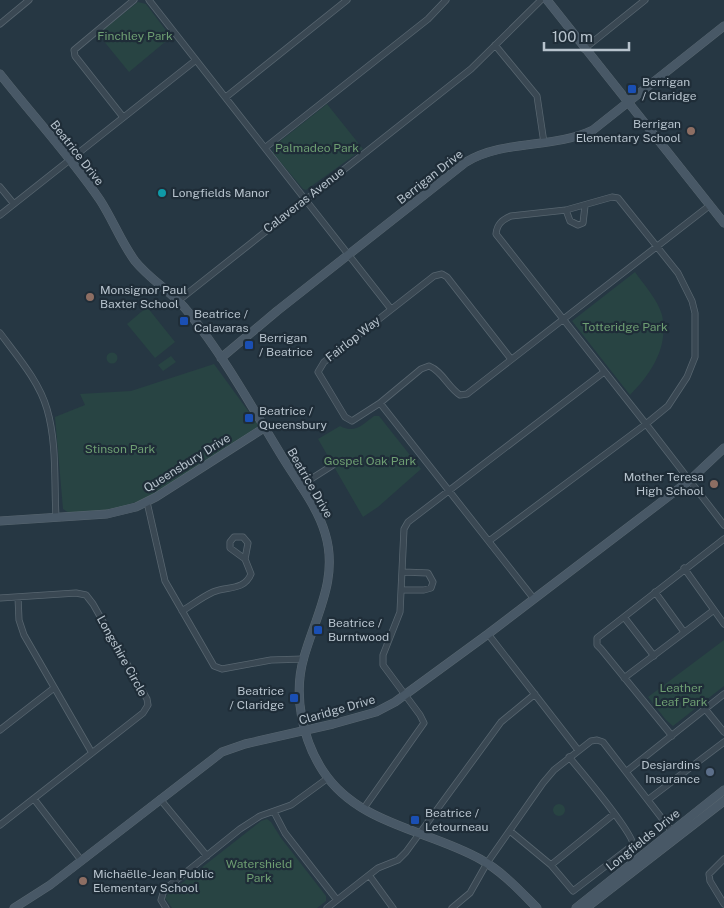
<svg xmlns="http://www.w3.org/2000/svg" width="724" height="908" viewBox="0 0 724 908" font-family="'Public Sans',sans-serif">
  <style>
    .green { fill: #284443 }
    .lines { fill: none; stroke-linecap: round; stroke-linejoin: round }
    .street-casing { stroke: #586670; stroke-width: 7 }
    .secondary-casing { stroke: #586670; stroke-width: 9 }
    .street { stroke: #3a4853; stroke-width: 5.5 }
    .secondary { stroke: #485866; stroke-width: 8 }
    .transit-dot { fill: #1a4fb4; stroke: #1f2d38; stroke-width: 2 }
    .education-dot { fill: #8d6e63; stroke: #1f2d38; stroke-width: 2 }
    .culture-dot { fill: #0f9aa8; stroke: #1f2d38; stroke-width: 2 }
    .service-dot { fill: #5c6f8a; stroke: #1f2d38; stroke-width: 2 }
    .labels { text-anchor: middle; stroke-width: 4.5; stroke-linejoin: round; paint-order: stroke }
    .park-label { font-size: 12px; fill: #6e9e72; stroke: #1f2d38 }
    .poi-label { font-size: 12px; fill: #b7c3cd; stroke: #1f2d38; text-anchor: start }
    .street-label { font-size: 12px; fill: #b7c3cd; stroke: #1f2d38 }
  </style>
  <rect width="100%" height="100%" fill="#263743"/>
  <path class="green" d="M138 2 146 4 171 37 129 72 98 34Z
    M327 104 363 149 306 190 303 189 273 153 274 146Z
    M635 272C644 285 658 300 662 315 669 347 651 374 630 395L572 321Z
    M147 307 175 342 155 358 127 324Z
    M106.5 358a5.5 5.5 0 1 1 11 0a5.5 5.5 0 1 1-11 0Z
    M171 356 176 362 163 371 158 365Z
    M214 364 259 426 151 497 115 509 90 512 69 513 63 509 55 417 85 405 80 394 131 391Z
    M374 416H379L421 469 378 507 363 517 318 439 340 426C355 434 362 425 374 416Z
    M724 640V686L673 726 666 720 648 697Z
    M553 810a6 6 0 1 1 12 0a6 6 0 1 1-12 0Z
    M267 819 271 822 281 838 326 896V901L317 908H172L165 898 168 894 261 821Z"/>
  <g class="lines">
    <defs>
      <path id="street" d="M149 0 391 309
        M0 24 29 0
        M495 45 537 96 544 143
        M584 49 645 0
        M226 97 347 0
        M123 117 75 56 74 50 134 0
        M266 147 428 19 446 0
        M0 187 14 204
        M566 210 570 221 578 225 583 223 585 206
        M0 215 196 60
        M178 301 471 69 541 0
        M0 333C17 356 39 381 47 409 57 443 54 482 56 517
        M511 359 447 277 442 274 434 276 324 362 318 372 345 417 352 421 380 403 421 369 429 366C442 371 448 387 460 395L467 394 709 206
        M380 403 534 599
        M300 486 333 465
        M147 502 165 581 214 666 222 669 271 660 304 659
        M489 541 646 424 668 406 687 377 695 357V313L692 301 678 273 618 198 612 197 566 210 511 216C502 220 497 224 496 234L642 419 646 424 724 525
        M684 568 724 624
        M401 590H424L431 588 433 582 428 573 403 572
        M655 592 684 632
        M18 597 19 620 24 635 92 753
        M0 598 76 593 86 595 93 604 147 699 148 705 143 713 0 825
        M182 611C192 605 202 597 213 592 227 586 244 591 251 574L245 559 248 543 243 537H234L230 542V548L245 559
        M624 617 654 656
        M488 634 578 750
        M624 678 714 610
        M706 710 724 732
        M0 730 54 688
        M672 736 601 649 597 645V638L724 539
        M627 771 724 694
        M34 799 81 860
        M160 799 207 856
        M649 799 724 742
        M364 808 424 723 420 715 383 665V655L400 612 404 529 408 522 604 372
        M274 812 285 833 337 900
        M510 831 551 865 573 891 633 845C634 834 580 770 569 757
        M724 859 709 874 710 881 724 904
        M551 865 614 814
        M369 875 393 908
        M166 908 161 900 164 890 240 829 260 816 291 805 328 778
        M327 908 378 868 398 860 406 852 501 722 535 694
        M452 908 470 893 487 863 543 783 554 770 591 741 597 740 603 742 674 834"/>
      <path id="secondary" d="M547 0 724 223
        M0 74C33 116 70 156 100 200 113 220 121 242 135 261 151 281 174 293 189 313 225 358 253 409 283 458 297 481 317 506 325 533 339 578 316 615 304 657 293 694 302 739 323 771 358 825 429 830 480 859 503 872 519 890 537 908
        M221 358 277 311 466 162C505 139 553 149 593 130L724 26
        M0 521 107 514 136 507 156 497 264 428
        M14 908 50 885 222 752 245 744 333 724 376 712 395 702 488 634 690 480 724 448
        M576 908 724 790
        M586 908 724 801"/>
    </defs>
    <use href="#street" class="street-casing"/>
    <use href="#secondary" class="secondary-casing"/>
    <use href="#street" class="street"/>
    <use href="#secondary" class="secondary"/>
  </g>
  <g class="transit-dot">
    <rect x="627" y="84" width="10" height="10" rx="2.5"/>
    <rect x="179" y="316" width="10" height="10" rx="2.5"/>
    <rect x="244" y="340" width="10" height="10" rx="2.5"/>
    <rect x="244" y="413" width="10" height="10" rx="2.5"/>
    <rect x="313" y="625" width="10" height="10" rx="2.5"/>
    <rect x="289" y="693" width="10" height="10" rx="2.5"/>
    <rect x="410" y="815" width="10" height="10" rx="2.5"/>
  </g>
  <g class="education-dot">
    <circle cx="691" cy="131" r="5"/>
    <circle cx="90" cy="297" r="5"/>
    <circle cx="714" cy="484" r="5"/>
    <circle cx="83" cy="881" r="5"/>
  </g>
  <circle class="culture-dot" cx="162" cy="193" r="5"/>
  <circle class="service-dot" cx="710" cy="772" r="5"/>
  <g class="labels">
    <g class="park-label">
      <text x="135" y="40">Finchley Park</text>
      <text x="317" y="152">Palmadeo Park</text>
      <text x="625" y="331">Totteridge Park</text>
      <text x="120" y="453">Stinson Park</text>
      <text x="370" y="465">Gospel Oak Park</text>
      <text x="681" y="692">Leather<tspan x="681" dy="14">Leaf Park</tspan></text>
      <text x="259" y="868">Watershield<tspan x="259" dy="14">Park</tspan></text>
    </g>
    <g class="poi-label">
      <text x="642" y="86">Berrigan<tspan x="642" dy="14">/ Claridge</tspan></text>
      <text x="681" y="128" text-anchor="end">Berrigan<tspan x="681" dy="14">Elementary School</tspan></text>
      <text x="172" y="197">Longfields Manor</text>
      <text x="100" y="294">Monsignor Paul<tspan x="100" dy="14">Baxter School</tspan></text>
      <text x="194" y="318">Beatrice /<tspan x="194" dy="14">Calavaras</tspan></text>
      <text x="259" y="342">Berrigan<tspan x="259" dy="14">/ Beatrice</tspan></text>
      <text x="259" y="415">Beatrice /<tspan x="259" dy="14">Queensbury</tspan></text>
      <text x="704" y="481" text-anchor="end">Mother Teresa<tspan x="704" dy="14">High School</tspan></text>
      <text x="328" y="627">Beatrice /<tspan x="328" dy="14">Burntwood</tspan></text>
      <text x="284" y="695" text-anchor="end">Beatrice<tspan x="284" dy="14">/ Claridge</tspan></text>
      <text x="700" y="769" text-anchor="end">Desjardins<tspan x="700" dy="14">Insurance</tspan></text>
      <text x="425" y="817">Beatrice /<tspan x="425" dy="14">Letourneau</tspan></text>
      <text x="93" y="878">Michaëlle-Jean Public<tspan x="93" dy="14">Elementary School</tspan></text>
    </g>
    <g class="street-label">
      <text transform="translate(77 153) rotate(52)" y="4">Beatrice Drive</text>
      <text transform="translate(430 177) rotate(-38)" y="4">Berrigan Drive</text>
      <text transform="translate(304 200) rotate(-38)" y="4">Calaveras Avenue</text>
      <text transform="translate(353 339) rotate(-38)" y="4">Fairlop Way</text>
      <text transform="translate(187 463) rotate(-32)" y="4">Queensbury Drive</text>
      <text transform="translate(310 483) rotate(60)" y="4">Beatrice Drive</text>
      <text transform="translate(122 656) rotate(61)" y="4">Longshire Circle</text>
      <text transform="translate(337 710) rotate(-16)" y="4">Claridge Drive</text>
      <text transform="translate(643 840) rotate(-39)" y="4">Longfields Drive</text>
    </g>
  </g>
  <path d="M544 42v8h85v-8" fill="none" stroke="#b7c3cd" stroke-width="2.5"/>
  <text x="552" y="42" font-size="15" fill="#b7c3cd" stroke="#1f2d38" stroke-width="4" paint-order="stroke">100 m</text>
</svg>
